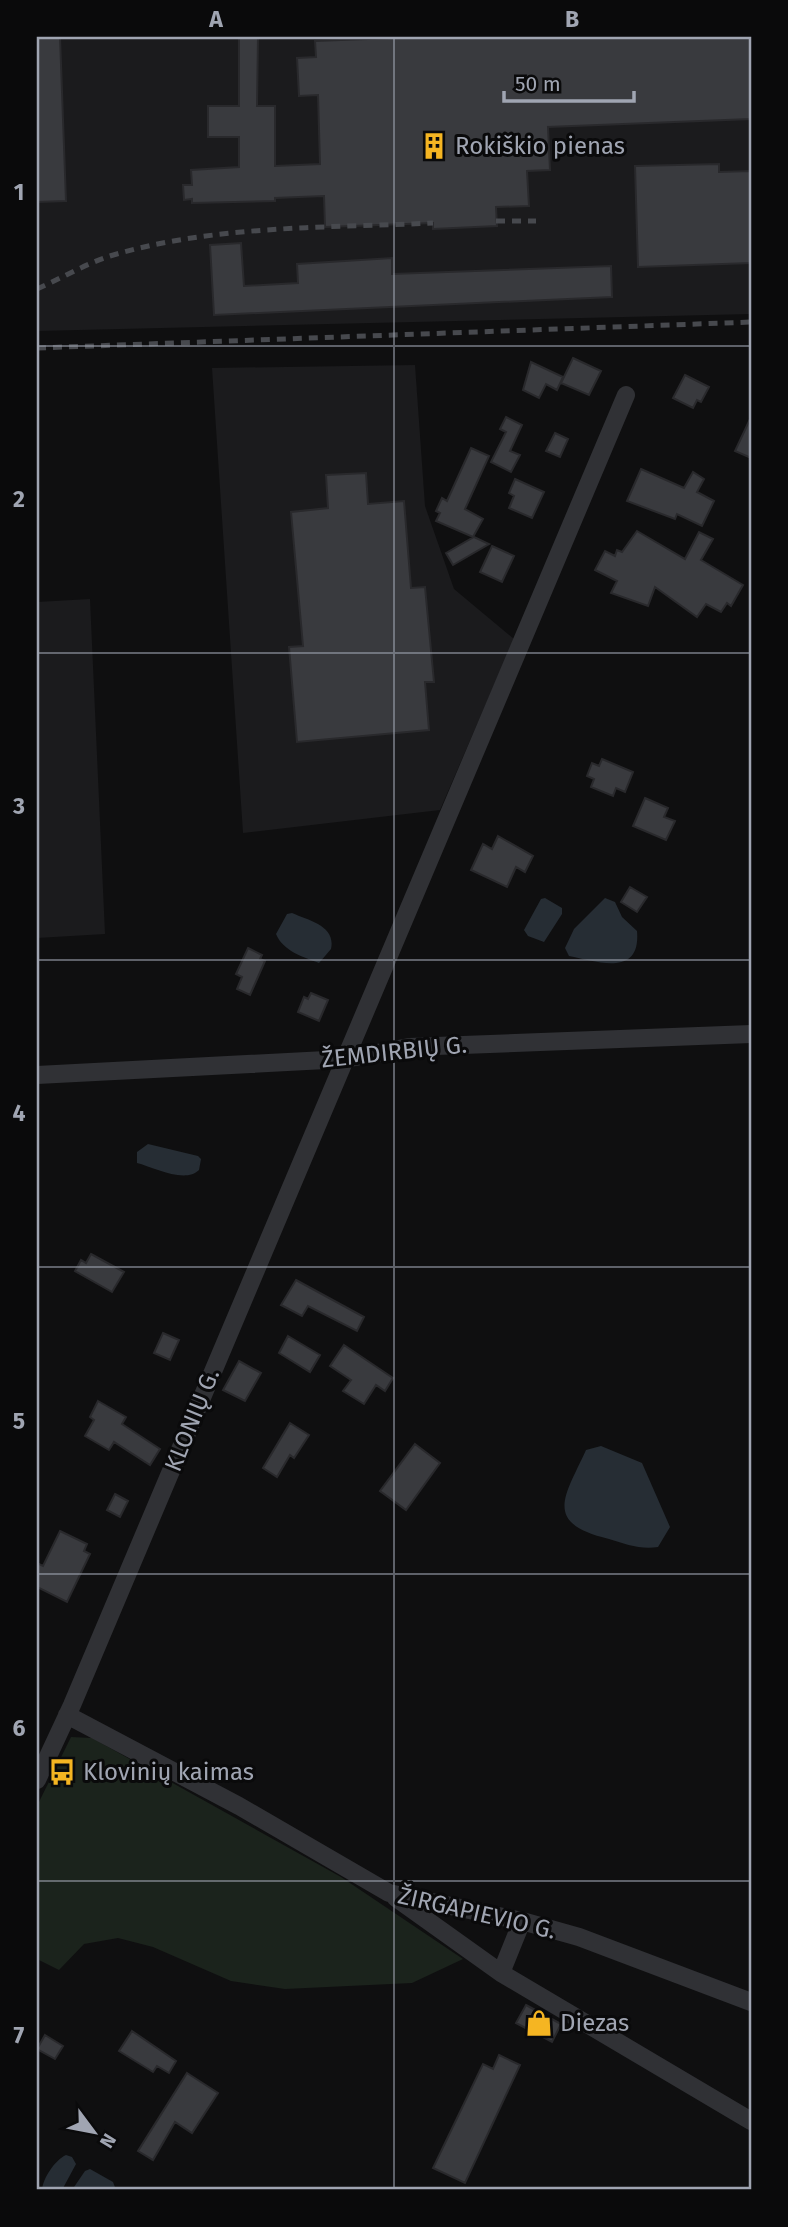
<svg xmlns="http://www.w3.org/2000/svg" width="788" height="2227" viewBox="0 0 788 2227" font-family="'Fira Sans',sans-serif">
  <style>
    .built { fill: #1b1b1d }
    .green { fill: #1b231c }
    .water { fill: #262d34 }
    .building { fill: #393a3e; stroke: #29292c; stroke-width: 2 }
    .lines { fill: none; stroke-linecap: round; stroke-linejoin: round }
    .street { stroke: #303135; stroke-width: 18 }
    .rail { stroke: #47494e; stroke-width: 5; stroke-dasharray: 9 7; stroke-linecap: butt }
    .grid { fill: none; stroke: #a0a5b2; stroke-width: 2; stroke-opacity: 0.55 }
    .labels { text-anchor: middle; stroke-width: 6; stroke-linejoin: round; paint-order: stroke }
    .poi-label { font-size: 24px; fill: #a0a5b2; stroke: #0a0a0b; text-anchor: start }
    .street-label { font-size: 24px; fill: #a0a5b2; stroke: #0a0a0b }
    .neatline { fill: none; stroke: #a0a5b2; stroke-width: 2.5 }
    .grid-label { font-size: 23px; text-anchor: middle; font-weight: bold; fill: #a0a5b2 }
  </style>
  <rect width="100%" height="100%" fill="#0f0f10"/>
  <path class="built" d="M37 37H751V314L37 331Z
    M415 365 425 506 454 589 514 639 440 810 243 833 212 368Z
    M90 599 105 934 37 938V602Z"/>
  <path class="green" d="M71 1737 92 1738 341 1877 463 1959 412 1983 285 1989 231 1981 153 1947 118 1938 84 1944 59 1970 37 1959V1806Z"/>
  <path class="water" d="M545 898 562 908V914L544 942 528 936 524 930 541 899Z
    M605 898 615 902 622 917 637 931C641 977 598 962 569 956L565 948 574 929Z
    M292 913C310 921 336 926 331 949L319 963C303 957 283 951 276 934L287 914Z
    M148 1144 198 1156 201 1159 199 1170C185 1184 153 1167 137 1163V1152Z
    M601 1446 642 1463 670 1527 658 1547C641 1550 625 1544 609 1539 543 1523 564 1498 586 1450Z
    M66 2155 72 2157 76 2164 62 2190H42C43 2178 55 2160 66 2155Z
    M90 2169 113 2182 116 2190H72L85 2171Z"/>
  <path class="building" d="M37 37H60L66 201 37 202Z
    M239 37H258L257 106H275V166L320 164 318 95 299 96 297 58 316 57 315 41 419 37H751V119L548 127 550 170 527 171 529 206 496 207 497 226 433 229V223L325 227 324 196 275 198V201L192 203V199L184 200 183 185H192L191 170 239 167V137H208V106H239Z
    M719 164V172L751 171V263L638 267 635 166Z
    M241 243 244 286 298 283 297 264 392 258V274L611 266 612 297 214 315 210 245Z
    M573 358 601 371 589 395 561 383Z
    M531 362 563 377 557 390 546 384 539 398 523 390Z
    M685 375 709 387 701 402 697 400 693 408 673 398Z
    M506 417 522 425 510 451 520 455 511 472 491 462 506 432 500 429Z
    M751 417V458L735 451Z
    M555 433 568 439 560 457 546 451Z
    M471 448 489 456 465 509 483 519 473 537 436 521 440 513 436 511 442 498 447 501Z
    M641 469 684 488 693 472 704 479 697 492 714 501 702 526 677 514 675 519 627 501Z
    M366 473 368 504 404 501 411 588 425 587 434 682H425L429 730 297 742 289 647 303 646 291 512 328 508 326 475Z
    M515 479 544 492 532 518 509 508 514 496 509 493Z
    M637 531 685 559 699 532 713 539 701 560 743 585 731 606 727 603 721 612 706 604 697 617 655 587 648 606 611 593 617 581 595 570 605 551 615 556 617 550 622 552Z
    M474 537 489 544 453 565 446 553Z
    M492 546 514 556 502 582 480 572Z
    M602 759 633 772 625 792 616 788 613 796 591 787 594 779 587 776 592 763 599 766Z
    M645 798 668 808 664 817 675 821 666 840 633 826Z
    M498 836 533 856 525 872 516 867 507 887 471 870 483 844 492 849Z
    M630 887 647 897 637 912 621 902Z
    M248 948 262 955 260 959 265 961 250 995 237 989 242 977 236 974Z
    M311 993 328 1000 319 1021 298 1012 304 997 308 999Z
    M91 1254 124 1272 112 1292 75 1271 81 1260 86 1263Z
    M296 1280 364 1317 357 1331 308 1306 302 1316 281 1305Z
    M163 1333 179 1340 170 1360 154 1353Z
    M288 1336 320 1355 310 1372 279 1353Z
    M344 1345 393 1378 385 1391 376 1385 364 1404 343 1391 351 1380 330 1366Z
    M239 1361 261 1373 245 1401 223 1390Z
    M98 1401 126 1417 122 1424 160 1449 150 1465 114 1442 109 1450 85 1436 94 1420 90 1417Z
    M290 1423 309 1435 294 1458 290 1455 277 1477 263 1468Z
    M415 1444 440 1463 406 1510 380 1491Z
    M115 1494 128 1501 120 1517 107 1510Z
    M60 1531 87 1544 84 1551 90 1554 67 1602 37 1587V1563L43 1566Z
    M526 2005 561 2024 552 2042 516 2023Z
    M132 2031 176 2061 169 2073 157 2066 153 2072 119 2051Z
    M45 2035 63 2046 55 2059 37 2049Z
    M499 2055 520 2065 465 2183 433 2168 483 2064 493 2069Z
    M187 2073 218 2093 192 2133 175 2122 153 2160 138 2151Z"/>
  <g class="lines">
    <path class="street" d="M37 1075 345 1059 409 1047 751 1034
      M67 1715 239 1806 389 1893 522 1921 579 1937 751 2002
      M37 1780 72 1705 626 395
      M396 1898 501 1973 751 2121
      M501 1973 522 1921"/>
    <path class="rail" d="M496 221H536
      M37 289C60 279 85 264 110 256 212 225 326 228 433 223
      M37 348 751 322"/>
  </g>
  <path class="grid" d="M394 37V2190M37 346H751M37 653H751M37 960H751M37 1267H751M37 1574H751M37 1881H751"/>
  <defs>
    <symbol id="building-bare" viewBox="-9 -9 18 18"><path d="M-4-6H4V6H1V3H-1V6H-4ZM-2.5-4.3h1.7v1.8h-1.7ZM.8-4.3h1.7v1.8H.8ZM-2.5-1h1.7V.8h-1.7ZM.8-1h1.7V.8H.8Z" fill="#f5b522" stroke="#0a0a0b" stroke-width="2.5" paint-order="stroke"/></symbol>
    <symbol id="bus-bare" viewBox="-9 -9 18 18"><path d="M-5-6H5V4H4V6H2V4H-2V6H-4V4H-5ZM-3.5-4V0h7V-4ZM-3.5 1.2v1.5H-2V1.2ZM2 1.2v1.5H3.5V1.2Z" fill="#f5b522" stroke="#0a0a0b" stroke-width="2.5" paint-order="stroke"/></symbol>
    <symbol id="shop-bare" viewBox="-9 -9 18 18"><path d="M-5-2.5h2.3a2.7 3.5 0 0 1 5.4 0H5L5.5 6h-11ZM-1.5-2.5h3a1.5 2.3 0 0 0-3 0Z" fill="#f5b522" stroke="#0a0a0b" stroke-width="2.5" paint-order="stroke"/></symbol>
  </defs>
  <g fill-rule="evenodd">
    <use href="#building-bare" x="415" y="127" width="38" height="38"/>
    <use href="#bus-bare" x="43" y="1753" width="38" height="38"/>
    <use href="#shop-bare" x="520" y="2004" width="38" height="38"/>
  </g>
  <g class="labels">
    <g class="poi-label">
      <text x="455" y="154">Rokiškio pienas</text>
      <text x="83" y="1780">Klovinių kaimas</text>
      <text x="560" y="2031">Diezas</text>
    </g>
    <g class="street-label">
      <text transform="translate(394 1052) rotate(-6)" y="8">ŽEMDIRBIŲ G.</text>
      <text transform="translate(192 1420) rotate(-68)" y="8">KLONIŲ G.</text>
      <text transform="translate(477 1913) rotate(13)" y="8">ŽIRGAPIEVIO G.</text>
    </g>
  </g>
  <rect width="788" height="2227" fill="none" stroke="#0a0a0b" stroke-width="77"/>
  <g transform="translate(94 2132) rotate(122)" stroke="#0a0a0b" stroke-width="5" paint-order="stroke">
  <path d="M0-5L12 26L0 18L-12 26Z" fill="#a0a5b2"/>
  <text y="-10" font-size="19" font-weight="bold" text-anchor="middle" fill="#a0a5b2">N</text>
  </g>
  <path d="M504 91v10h130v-10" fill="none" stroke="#a0a5b2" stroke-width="3.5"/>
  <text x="515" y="91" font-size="21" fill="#a0a5b2" stroke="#0a0a0b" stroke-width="5" paint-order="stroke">50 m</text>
  <rect x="38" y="38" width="712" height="2150" class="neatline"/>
  <g class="grid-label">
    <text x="216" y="27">A</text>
    <text x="572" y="27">B</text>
    <text x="19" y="200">1</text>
    <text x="19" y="507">2</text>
    <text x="19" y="814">3</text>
    <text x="19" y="1121">4</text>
    <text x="19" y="1429">5</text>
    <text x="19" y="1736">6</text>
    <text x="19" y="2043">7</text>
  </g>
</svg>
